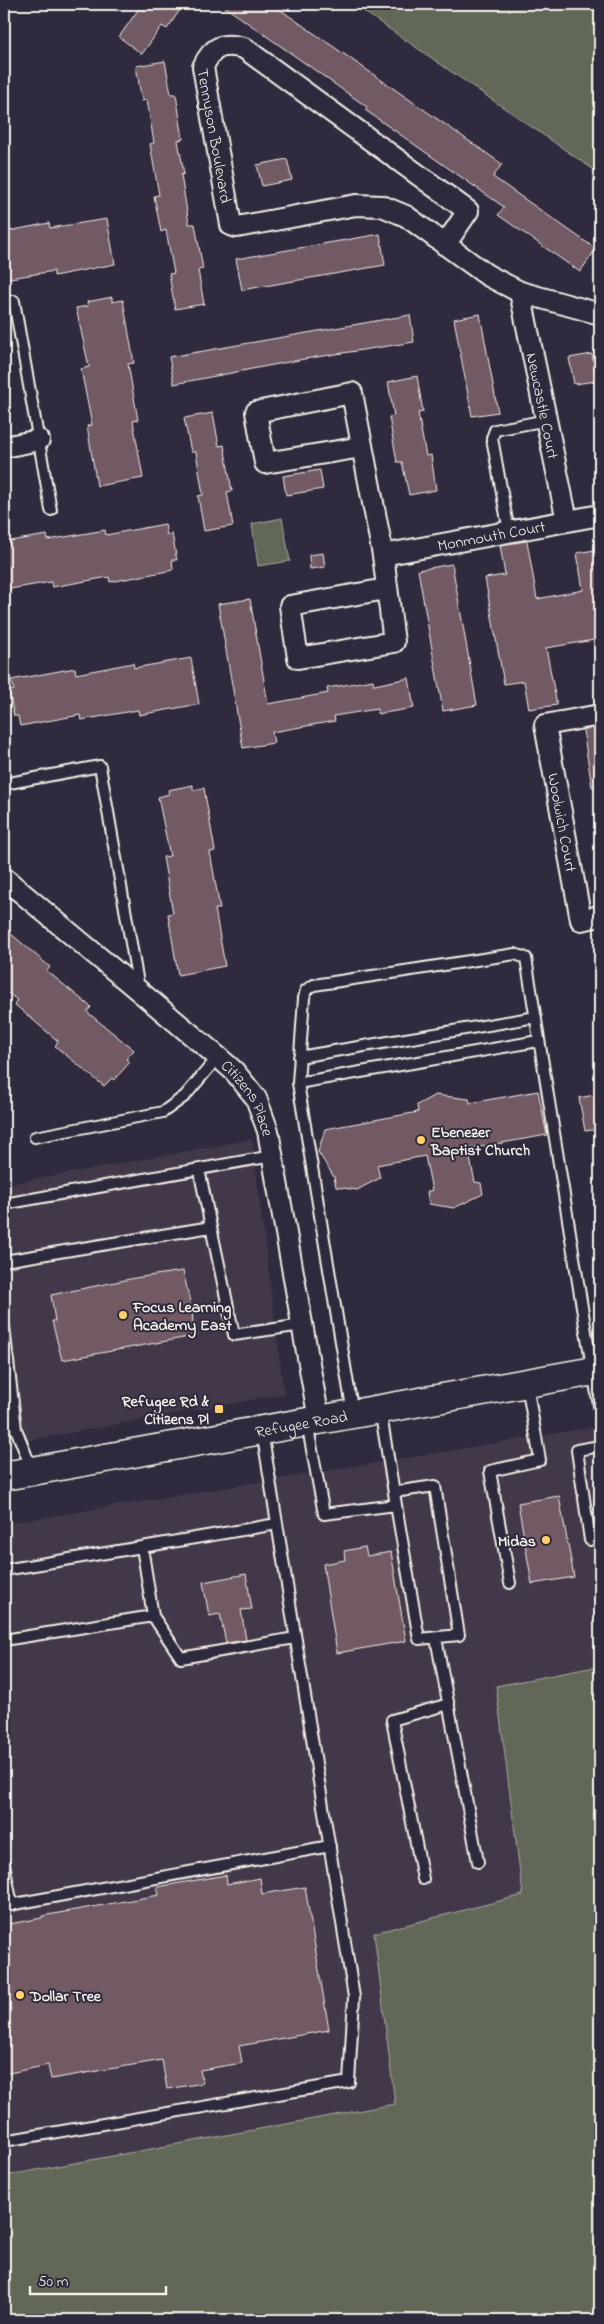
<svg xmlns="http://www.w3.org/2000/svg" width="604" height="2324" viewBox="0 0 604 2324" font-family="'Indie Flower',sans-serif">
  <style>
    .built { fill: #433849 }
    .green { fill: #626759; stroke: #abaca0 }
    .building { fill: #725a65; stroke: #f4f1e8 }
    .lines { fill: none; stroke-linecap: round; stroke-linejoin: round }
    .lane-casing { stroke: #f4f1e8; stroke-width: 14 }
    .street-casing { stroke: #f4f1e8; stroke-width: 24 }
    .primary-casing { stroke: #f4f1e8; stroke-width: 31 }
    .lane { stroke: #2f2a3d; stroke-width: 10 }
    .street { stroke: #2f2a3d; stroke-width: 20 }
    .primary { stroke: #2f2a3d; stroke-width: 28 }
    .poi-dot { fill: #ffd166; stroke: #2f2a3d; stroke-width: 2 }
    .labels { text-anchor: middle; stroke-width: 4; stroke-linejoin: round; paint-order: stroke }
    .street-label { font-size: 16px; fill: #f4f1e8; stroke: #2f2a3d }
    .poi-label { font-size: 16px; font-weight: bold; fill: #f4f1e8; stroke: #2f2a3d; text-anchor: start }
  </style>
  <rect width="100%" height="100%" fill="#2f2a3d"/>
  <filter id="ink" filterUnits="userSpaceOnUse"><feTurbulence type="fractalNoise" baseFrequency=".02" numOctaves="2"/><feDisplacementMap in="SourceGraphic" scale="10" xChannelSelector="R" yChannelSelector="G"/><feConvolveMatrix kernelMatrix="1 2 1 2 8 2 1 2 1" color-interpolation-filters="sRGB"/></filter>
  <g filter="url(#ink)">
    <path class="built" d="M252 1139 284 1394 4 1445V1185Z
      M600 1426V1666L496 1686 523 1895 374 1933 395 2104 4 2176V1524Z"/>
    <path class="green" d="M353 4H600V174Z
      M282 518 290 561 258 566 252 524Z
      M600 1666V2320H4V2176L395 2104 374 1933 523 1895 496 1686Z"/>
    <path class="building" d="M149 4H184L167 29 162 26 142 54 119 37 140 7 144 11Z
      M221 4H272L502 164 493 177 596 249 580 272 498 215 504 207 365 110 367 107Z
      M165 61 171 94H176L183 139 178 140 184 174 181 175 189 224H195L203 269 198 270 204 304 175 309 169 274 174 273 166 230 161 232 154 196 159 195 150 144 154 143 147 100 142 101 136 66Z
      M287 159 292 180 262 186 257 165Z
      M107 219 115 264 54 276V271L4 279V232L49 223 50 228Z
      M380 234 385 265 242 290 236 259Z
      M112 297V302L123 300 134 363 128 364 138 420 133 421 143 478 97 486 87 426 92 425 81 369 89 367 76 308 88 306 87 302Z
      M480 314 498 412 472 416 454 319Z
      M410 315 414 342 304 359 174 384 169 357Z
      M592 354 597 381 574 384 569 358Z
      M417 376 423 412 418 413 426 456 431 455 436 490 409 495 402 462H397L389 417 394 416 388 382Z
      M213 413 219 446 224 445 232 491 227 492 233 526 204 531 198 496 203 495 196 452H191L184 418Z
      M320 470 323 489 286 495 283 476Z
      M165 524 167 535 172 534 177 560H172L173 570 110 582 109 577 52 587 51 582 4 590V542L47 535 48 540 105 530 106 535Z
      M527 541 537 599 583 590 577 553 600 549V639L546 648 557 705 529 709 524 681 504 684 485 578 505 575 500 545Z
      M323 553 325 567 310 569 309 555Z
      M452 564 477 705 443 711 418 570Z
      M250 599 268 704 328 693 327 688 373 680 374 685 409 678 414 708 378 714 377 709 334 716 335 721 272 732 274 743 243 748 218 604Z
      M191 658 199 704 139 715 138 710 81 720 80 715 20 726 18 716H14L9 691 14 690 11 680 75 668 76 674 133 663 134 668Z
      M600 727V786L592 787 583 730Z
      M193 785V790L204 788 215 851 210 852 220 909H215L225 966 178 975 168 914 173 913 163 857 170 856 158 797 169 794 168 790Z
      M4 928 50 967 47 971 91 1007 87 1012 134 1050 126 1059 130 1062 114 1080 112 1078 104 1086 55 1046 58 1041 14 1004 17 1000 4 990Z
      M538 1091 547 1135 468 1149 475 1182 481 1183 483 1194 454 1208 429 1204 427 1192 432 1190 425 1156 377 1165 380 1178 357 1190 336 1187 334 1177 318 1152 325 1129 418 1112 417 1105 435 1095 469 1099 470 1103Z
      M600 1094V1129L585 1131 579 1098Z
      M183 1271 192 1310 194 1336 62 1360 52 1321H55L51 1295 135 1278Z
      M559 1496 574 1577 532 1584 518 1503Z
      M365 1547 367 1556 391 1552 406 1641 337 1653 323 1564 345 1560 344 1551Z
      M246 1574 252 1609 241 1610 246 1640 226 1643 220 1614 209 1616 203 1582Z
      M226 1875 227 1884 260 1878 262 1894 305 1887 329 2030 239 2046 242 2063 200 2070 203 2083 167 2089 162 2060 51 2079 48 2065 4 2074V1925L42 1918V1916L159 1895 157 1887Z"/>
    <g class="lines">
      <defs>
        <path id="lane" d="M4 302 14 301 51 510
          M509 532 492 438 495 430 547 420
          M4 784 100 766 139 989
          M299 1057 536 1017
          M298 1083 304 998 306 990 314 985 515 954 526 958 586 1332 600 1411
          M35 1137 163 1112 185 1096 218 1057
          M199 1169 211 1227
          M4 1204 272 1156
          M4 1261 211 1227 234 1335 302 1325
          M4 1327 16 1429 32 1470
          M353 1414 298 1083 538 1041
          M307 1423 324 1514 396 1505 380 1409
          M394 1492 435 1486 459 1635 419 1639 396 1505
          M590 1540 577 1450 600 1446
          M4 1570 142 1547
          M510 1583 490 1471 540 1460 527 1385
          M153 1616 181 1658 295 1638
          M436 1638 478 1862
          M4 1640 153 1616 142 1547 277 1524
          M4 1864 12 1905
          M423 1879 392 1720 449 1704
          M4 1906 330 1846
          M4 2141 349 2082 354 1997 262 1431"/>
        <g id="street">
          <path id="s1" d="M445 245 468 211 244 48C222 42 212 47 203 67L231 225 237 227 356 205 382 206 406 216 487 275 520 292 600 314"/>
          <path id="s2" d="M520 292 567 521"/>
          <path d="M4 447 39 440"/>
          <path d="M362 447 265 463 256 412 352 393 383 555 394 642 298 658 290 606 386 589"/>
          <path id="s3" d="M383 555 600 515"/>
          <path id="s4" d="M600 715 545 725 581 920 600 916"/>
          <path id="s5" d="M4 878 218 1057 234 1071 256 1098 268 1131 319 1420"/>
        </g>
        <g id="primary">
          <path id="s6" d="M4 1476 600 1370"/>
        </g>
      </defs>
      <use href="#lane" class="lane-casing"/>
      <use href="#street" class="street-casing"/>
      <use href="#primary" class="primary-casing"/>
      <use href="#lane" class="lane"/>
      <use href="#street" class="street"/>
      <use href="#primary" class="primary"/>
    </g>
  </g>
  <g class="poi-dot">
    <circle cx="421" cy="1140" r="5"/>
    <circle cx="123" cy="1315" r="5"/>
    <rect x="214" y="1404" width="10" height="10" rx="2.5"/>
    <circle cx="546" cy="1540" r="5"/>
    <circle cx="20" cy="1995" r="5"/>
  </g>
  <g class="labels">
    <g class="street-label">
      <text dy="6" stroke="none"><textPath href="#s1" startOffset="439">Tennyson Boulevard</textPath></text>
      <text dy="6" stroke="none"><textPath href="#s2" startOffset="116">Newcastle Court</textPath></text>
      <text dy="6" stroke="none"><textPath href="#s3" startOffset="110">Monmouth Court</textPath></text>
      <text dy="6" stroke="none"><textPath href="#s4" startOffset="155">Woolwich Court</textPath></text>
      <text dy="6" stroke="none"><textPath href="#s5" startOffset="331">Citizens Place</textPath></text>
      <text dy="6" stroke="none"><textPath href="#s6" startOffset="302">Refugee Road</textPath></text>
    </g>
    <g class="poi-label">
      <text x="431" y="1137">Ebenezer<tspan x="431" dy="18">Baptist Church</tspan></text>
      <text x="133" y="1312">Focus Learning<tspan x="133" dy="18">Academy East</tspan></text>
      <text x="209" y="1406" text-anchor="end">Refugee Rd &amp;<tspan x="209" dy="18">Citizens Pl</tspan></text>
      <text x="536" y="1546" text-anchor="end">Midas</text>
      <text x="30" y="2001">Dollar Tree</text>
    </g>
  </g>
  <rect width="604" height="2324" fill="none" stroke="#2f2a3d" stroke-width="20"/>
  <rect x="10" y="10" width="584" height="2304" fill="none" stroke="#f4f1e8" stroke-width="2" filter="url(#ink)"/>
  <path d="M30 2286v8h136v-8" fill="none" stroke="#f4f1e8" stroke-width="2.5"/>
  <text x="38" y="2286" font-size="15" fill="#f4f1e8" stroke="#2f2a3d" stroke-width="4" paint-order="stroke">50 m</text>
</svg>
